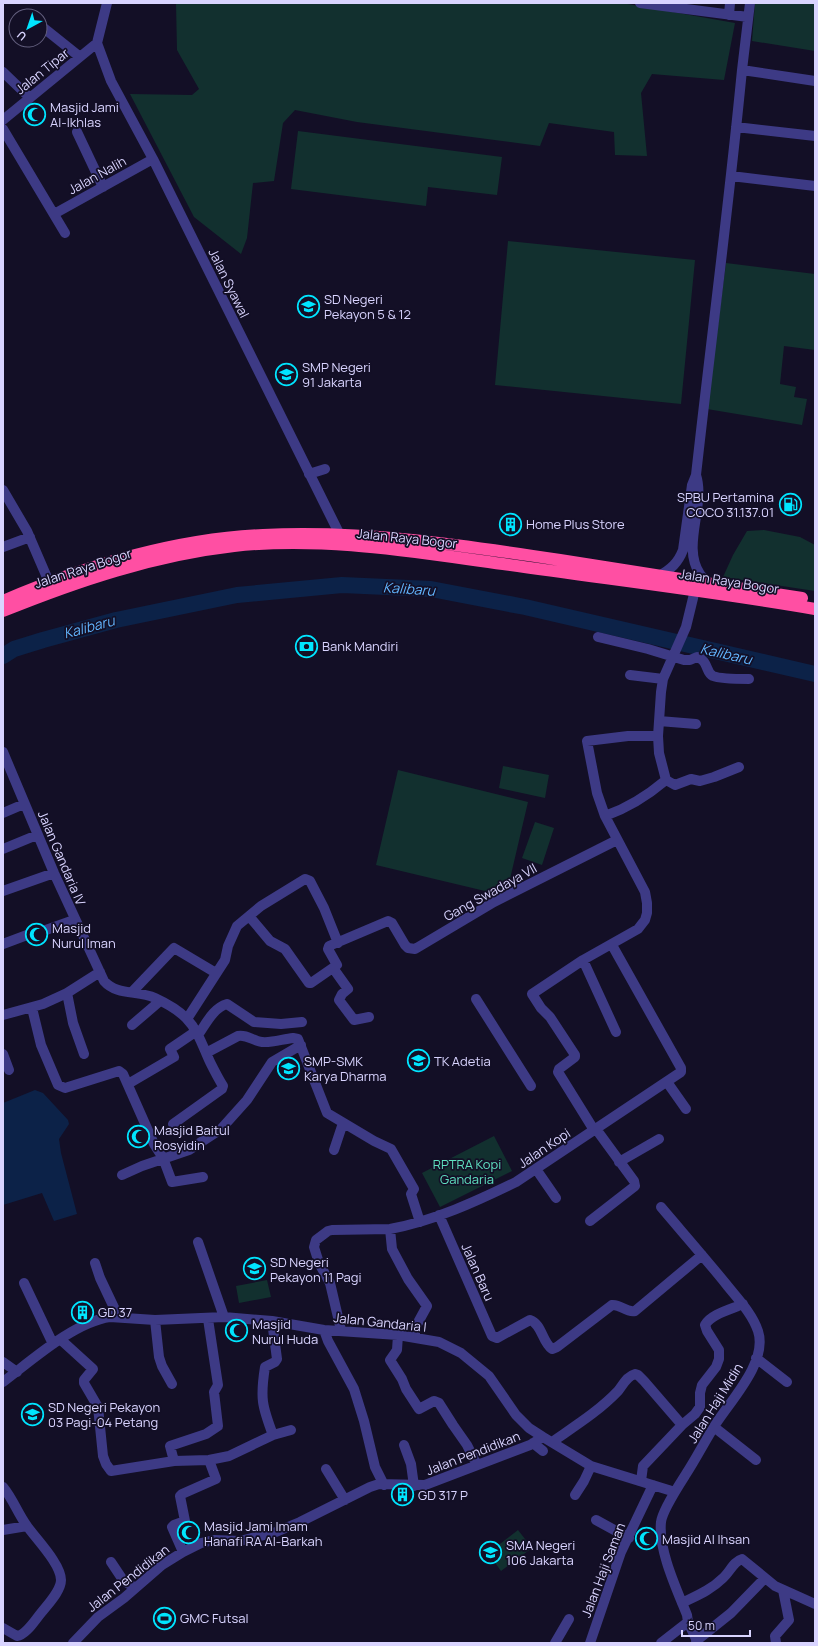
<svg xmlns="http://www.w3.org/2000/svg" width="818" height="1646" viewBox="0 0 818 1646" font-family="Manrope,sans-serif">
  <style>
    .green { fill: #12302f }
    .water { fill: #0c2248 }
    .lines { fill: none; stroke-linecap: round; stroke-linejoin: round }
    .river { stroke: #0c2248; stroke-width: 16 }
    .minor-tunnel { stroke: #312d47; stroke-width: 10; stroke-dasharray: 10 5; stroke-linecap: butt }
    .minor { stroke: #3d3a85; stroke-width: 10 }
    .highway { stroke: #ff4fa3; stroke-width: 12 }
    .labels { text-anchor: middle; stroke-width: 3.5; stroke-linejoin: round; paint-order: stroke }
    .street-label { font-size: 13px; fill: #d9d4ff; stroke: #130f26 }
    .poi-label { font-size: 13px; fill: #d9d4ff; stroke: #130f26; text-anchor: start }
    .park-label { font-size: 13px; fill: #5fe0c0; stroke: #130f26 }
    .water-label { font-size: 14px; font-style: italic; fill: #62b6ff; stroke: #130f26 }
  </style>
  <rect width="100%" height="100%" fill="#130f26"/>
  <path class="green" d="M176 3H622L735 23 724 80 652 74 641 93 647 156 615 155 614 132 549 123 540 146 357 122 295 110 283 123 274 181 253 183 247 238 241 254 194 217 130 94 192 95 199 89 177 50Z
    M755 3H815V51L752 41Z
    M298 131 502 157 497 195 428 187 426 206 291 189Z
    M508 241 695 260 681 404 495 385Z
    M726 263 815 274V350L784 346 780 384 796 387 794 397 807 399 802 425 707 409Z
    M764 530 800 537 815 545V591L723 577 733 555 747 531Z
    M503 766 549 775 545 798 499 788Z
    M398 770 528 802 506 896 376 865Z
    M535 822 554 828 542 865 522 858Z
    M494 1136 512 1171 440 1207 422 1173Z
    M267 1280 271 1297 239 1303 236 1286Z
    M518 1530 532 1548 501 1571 488 1553Z"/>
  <path class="water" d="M35 1090 43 1093 68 1120 69 1124 59 1139 61 1153 77 1214 54 1221 42 1193 3 1205V1103Z"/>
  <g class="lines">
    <path class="river" d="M3 656 14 649 43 640 116 620 237 595 342 585 431 589 525 607 815 674"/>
    <path class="minor-tunnel" d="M27 935 43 931"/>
    <path class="minor" d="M640 3 748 17
      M729 15 730 3
      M40 25 80 57
      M97 43 111 81 153 159 340 535
      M97 43 107 3
      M742 70 750 3
      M3 72 30 98
      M3 120 97 43
      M736 127 815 136
      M3 129 65 233
      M77 132 103 187
      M731 176 815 186
      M54 214 153 159
      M309 474 325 469
      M696 475C706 506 681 546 700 574 702 577 706 580 709 583
      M3 490 27 531 52 589
      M3 547 30 537
      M659 576C671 569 678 563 683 550L692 485 696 475C711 340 729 205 742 70L815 81
      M598 637 648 649 684 660H690L697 657C709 661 705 672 713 676 720 679 741 679 749 679
      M630 675 663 679
      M659 721 696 724
      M3 752 54 873 104 981C117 996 138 990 155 998 166 1003 178 1010 186 1018 198 1030 203 1047 210 1062 214 1070 218 1078 223 1086L222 1089 173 1124
      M666 780 659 753 658 736 661 692 663 679 686 627 695 590
      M666 780 675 785 691 779 700 781 714 777 739 767
      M3 813 24 804
      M605 816C628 808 647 796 666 780
      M3 849 37 835
      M3 891 54 873
      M249 916 270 941 285 949 309 983H311L337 965 328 949 329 946 388 921 392 923 405 945 408 948 415 949 494 902 617 840
      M43 931 74 920
      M3 944 27 935
      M583 960 616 1032
      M333 968 348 989 342 994 339 1000 354 1020 369 1017
      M132 992 174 948 216 973
      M67 993 73 1023 84 1054
      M476 999 531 1086
      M32 1008 41 1045 58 1085 65 1088 119 1071 123 1074 154 1144 163 1158 172 1182 203 1177
      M3 1015 43 1004 67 993 100 972
      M187 1019 225 960 228 946 237 926 261 906 305 879 310 881 324 908 338 943
      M132 1025 160 1001
      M198 1035C206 1024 213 1008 227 1004L254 1022 281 1024 302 1022
      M206 1053 238 1036C247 1034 253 1041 262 1042 272 1043 283 1039 293 1038L298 1039 327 1113 374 1141 391 1149 414 1189 411 1194 420 1222
      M3 1054 9 1070
      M667 1082 686 1109
      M128 1084 174 1057 170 1049 195 1032
      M594 1130 558 1072 559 1069 575 1057V1055L550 1017 541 1008 532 994 583 960 638 929 645 920 647 913V903L645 892 605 816 597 793 587 741 628 736H658
      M334 1150 343 1123
      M619 1162 659 1139
      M536 1169 556 1198
      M122 1175 142 1166 189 1150 221 1129 247 1100 272 1062 301 1045
      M661 1207C683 1233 705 1258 726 1284 737 1298 752 1313 758 1331 768 1361 732 1399 717 1422 706 1439 697 1457 686 1474 679 1485 662 1511 661 1522 658 1550 677 1590 687 1615L688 1622 698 1643
      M439 1215 492 1336 497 1338 530 1320C542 1324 542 1342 552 1349L557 1347 612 1305C621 1304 626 1313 635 1311L702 1255
      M590 1221 635 1186 634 1181 596 1129
      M390 1229 392 1249 408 1279 427 1306 415 1328V1338
      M198 1242 224 1317
      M95 1263 100 1278 118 1316
      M24 1283 53 1344
      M155 1320 159 1357 162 1366 172 1384
      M272 1321 277 1359 275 1362 265 1367C260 1398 262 1406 273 1435L291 1430
      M324 1330 328 1341 354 1389 364 1421 375 1467 384 1485
      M341 1330 330 1283 319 1263 314 1247 316 1240 328 1231 332 1230 390 1229C434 1221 477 1201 516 1182L681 1072V1068L612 945
      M398 1335 397 1350 390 1360 402 1379 406 1389 419 1409 434 1401 439 1403 453 1425 467 1445 477 1465
      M60 1339 93 1369 84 1380V1383L98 1407 103 1456 106 1464 111 1471 174 1461 209 1460 229 1456 273 1435
      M756 1358 787 1382
      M3 1362 17 1372
      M3 1382C31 1361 74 1322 110 1317L155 1320 224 1317 272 1321 324 1330 398 1335 439 1342 461 1353 489 1376 516 1415 529 1428 543 1437 591 1466 675 1492
      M714 1427 756 1460
      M552 1442C575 1426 599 1411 618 1391 623 1385 627 1376 635 1374L638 1375 644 1381 682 1425
      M533 1443 543 1451
      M404 1445 411 1464 414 1486
      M174 1461 170 1446 206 1434 218 1426 214 1392 218 1385 208 1319
      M326 1469 345 1500
      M641 1481 643 1466 682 1425 695 1414 700 1407V1393L702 1385 716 1367 719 1359V1350L707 1331 705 1325C711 1314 732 1309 743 1304
      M3 1487C13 1499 18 1514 27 1526 36 1539 61 1564 61 1580 61 1591 48 1604 41 1613 35 1620 26 1635 17 1636L3 1628
      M575 1495 584 1481 591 1466
      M596 1520 629 1538
      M3 1530 27 1526
      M183 1552 172 1527 174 1525 185 1521 180 1496 182 1494 216 1479 209 1460
      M111 1562 123 1580 135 1588
      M682 1603C696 1596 711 1590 723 1578 729 1573 734 1561 742 1559L775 1586 815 1604
      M696 1641 731 1613 765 1578
      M73 1643 98 1617 124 1598 162 1565 183 1552 201 1543 214 1540 240 1541 276 1532 300 1522 370 1487 379 1484 425 1485 530 1445 543 1437
      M555 1643 569 1619
      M590 1643 621 1552 653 1485
      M661 1643 688 1622
      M776 1643 775 1636 789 1620 783 1590"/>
    <path class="highway" d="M3 601C85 566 173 539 263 535 363 530 462 545 560 560 640 573 721 585 802 598
      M3 611C77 581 154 555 234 546 324 536 414 552 503 564 607 579 711 591 815 609"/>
  </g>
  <defs>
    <symbol id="mosque-ring" viewBox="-11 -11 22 22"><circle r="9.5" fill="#130f26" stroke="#00e5ff" stroke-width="1.5"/><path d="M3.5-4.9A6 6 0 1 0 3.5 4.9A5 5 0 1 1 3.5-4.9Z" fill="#00e5ff"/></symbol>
    <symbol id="school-ring" viewBox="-11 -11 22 22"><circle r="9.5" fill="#130f26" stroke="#00e5ff" stroke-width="1.5"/><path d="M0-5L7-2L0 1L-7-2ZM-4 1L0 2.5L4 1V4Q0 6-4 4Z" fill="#00e5ff"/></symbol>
    <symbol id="fuel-ring" viewBox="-11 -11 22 22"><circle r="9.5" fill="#130f26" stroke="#00e5ff" stroke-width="1.5"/><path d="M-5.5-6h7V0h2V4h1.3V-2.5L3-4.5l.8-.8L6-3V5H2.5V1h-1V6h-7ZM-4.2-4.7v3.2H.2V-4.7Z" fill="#00e5ff"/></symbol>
    <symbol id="building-ring" viewBox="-11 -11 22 22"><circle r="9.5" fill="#130f26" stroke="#00e5ff" stroke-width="1.5"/><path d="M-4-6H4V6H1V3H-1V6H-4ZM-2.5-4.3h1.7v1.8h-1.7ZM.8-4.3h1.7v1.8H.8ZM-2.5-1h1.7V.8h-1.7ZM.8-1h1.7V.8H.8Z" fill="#00e5ff"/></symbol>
    <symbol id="bank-ring" viewBox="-11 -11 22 22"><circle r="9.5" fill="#130f26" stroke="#00e5ff" stroke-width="1.5"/><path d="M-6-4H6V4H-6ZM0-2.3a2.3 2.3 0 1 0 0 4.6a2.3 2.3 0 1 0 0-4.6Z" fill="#00e5ff"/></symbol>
    <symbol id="stadium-ring" viewBox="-11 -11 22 22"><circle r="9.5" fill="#130f26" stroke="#00e5ff" stroke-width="1.5"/><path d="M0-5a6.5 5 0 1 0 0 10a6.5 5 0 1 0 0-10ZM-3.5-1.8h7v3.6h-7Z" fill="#00e5ff"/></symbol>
  </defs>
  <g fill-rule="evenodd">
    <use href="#mosque-ring" x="22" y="102" width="25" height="25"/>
    <use href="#school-ring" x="296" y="294" width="25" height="25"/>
    <use href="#school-ring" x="274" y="362" width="25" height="25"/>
    <use href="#fuel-ring" x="778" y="492" width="25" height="25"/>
    <use href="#building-ring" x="498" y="512" width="25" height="25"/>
    <use href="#bank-ring" x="294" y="634" width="25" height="25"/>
    <use href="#mosque-ring" x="24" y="922" width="25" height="25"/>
    <use href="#school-ring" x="406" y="1048" width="25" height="25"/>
    <use href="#school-ring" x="276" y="1056" width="25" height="25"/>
    <use href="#mosque-ring" x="126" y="1124" width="25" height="25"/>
    <use href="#school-ring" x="242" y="1256" width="25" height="25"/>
    <use href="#building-ring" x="70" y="1300" width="25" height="25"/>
    <use href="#mosque-ring" x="224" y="1318" width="25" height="25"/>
    <use href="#school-ring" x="20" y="1402" width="25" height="25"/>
    <use href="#building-ring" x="390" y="1482" width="25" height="25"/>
    <use href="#mosque-ring" x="176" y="1520" width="25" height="25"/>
    <use href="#mosque-ring" x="634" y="1526" width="25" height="25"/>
    <use href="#school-ring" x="478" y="1540" width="25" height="25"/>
    <use href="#stadium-ring" x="152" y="1606" width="25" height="25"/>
  </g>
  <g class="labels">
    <g class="street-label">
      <text transform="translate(42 71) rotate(-39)" y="5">Jalan Tipar</text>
      <text transform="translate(97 175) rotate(-29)" y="5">Jalan Nalih</text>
      <text transform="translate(229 283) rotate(64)" y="5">Jalan Syawal</text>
      <text transform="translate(407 538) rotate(6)" y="5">Jalan Raya Bogor</text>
      <text transform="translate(83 568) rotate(-18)" y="5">Jalan Raya Bogor</text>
      <text transform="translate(729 581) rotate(9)" y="5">Jalan Raya Bogor</text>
      <text transform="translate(62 858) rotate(67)" y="5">Jalan Gandaria IV</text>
      <text transform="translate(490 892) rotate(-29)" y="5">Gang Swadaya VII</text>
      <text transform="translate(544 1148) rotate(-34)" y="5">Jalan Kopi</text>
      <text transform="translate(478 1272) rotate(66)" y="5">Jalan Baru</text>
      <text transform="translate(380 1322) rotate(6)" y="5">Jalan Gandaria I</text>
      <text transform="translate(715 1403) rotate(-58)" y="5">Jalan Haji Midin</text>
      <text transform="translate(473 1453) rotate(-21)" y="5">Jalan Pendidikan</text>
      <text transform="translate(603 1570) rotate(-69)" y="5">Jalan Haji Saman</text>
      <text transform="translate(128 1578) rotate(-38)" y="5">Jalan Pendidikan</text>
    </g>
    <g class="poi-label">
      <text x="50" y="112">Masjid Jami<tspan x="50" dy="15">Al-Ikhlas</tspan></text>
      <text x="324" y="304">SD Negeri<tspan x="324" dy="15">Pekayon 5 &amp; 12</tspan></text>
      <text x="302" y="372">SMP Negeri<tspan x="302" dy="15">91 Jakarta</tspan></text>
      <text x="774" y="502" text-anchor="end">SPBU Pertamina<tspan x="774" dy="15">COCO 31.137.01</tspan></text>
      <text x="526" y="529">Home Plus Store</text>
      <text x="322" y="651">Bank Mandiri</text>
      <text x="52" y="933">Masjid<tspan x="52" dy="15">Nurul Iman</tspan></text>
      <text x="304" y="1066">SMP-SMK<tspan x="304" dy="15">Karya Dharma</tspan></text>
      <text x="434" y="1066">TK Adetia</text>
      <text x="154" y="1135">Masjid Baitul<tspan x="154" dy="15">Rosyidin</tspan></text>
      <text x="270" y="1267">SD Negeri<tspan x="270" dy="15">Pekayon 11 Pagi</tspan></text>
      <text x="98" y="1317">GD 37</text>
      <text x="252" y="1329">Masjid<tspan x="252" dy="15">Nurul Huda</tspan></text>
      <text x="48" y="1412">SD Negeri Pekayon<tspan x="48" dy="15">03 Pagi-04 Petang</tspan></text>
      <text x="418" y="1500">GD 317 P</text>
      <text x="204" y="1531">Masjid Jami Imam<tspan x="204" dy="15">Hanafi RA Al-Barkah</tspan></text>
      <text x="662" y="1544">Masjid Al Ihsan</text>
      <text x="506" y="1550">SMA Negeri<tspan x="506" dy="15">106 Jakarta</tspan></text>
      <text x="180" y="1623">GMC Futsal</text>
    </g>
    <g class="park-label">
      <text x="467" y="1169">RPTRA Kopi<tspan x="467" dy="15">Gandaria</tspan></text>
    </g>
    <g class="water-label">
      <text transform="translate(409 589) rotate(4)" y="5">Kalibaru</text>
      <text transform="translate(89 627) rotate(-15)" y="5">Kalibaru</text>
      <text transform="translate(726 654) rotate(13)" y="5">Kalibaru</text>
    </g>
  </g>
  <rect width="818" height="1646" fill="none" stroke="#d9d4ff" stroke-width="8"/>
  <g transform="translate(28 28) rotate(220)"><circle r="19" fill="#130f26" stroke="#625e7d"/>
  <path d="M0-3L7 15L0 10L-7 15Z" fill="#00e5ff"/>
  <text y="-6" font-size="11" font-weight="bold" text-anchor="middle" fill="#d9d4ff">U</text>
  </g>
  <path d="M682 1630v6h68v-6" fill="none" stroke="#d9d4ff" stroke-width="2"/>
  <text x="688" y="1630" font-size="12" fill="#d9d4ff" stroke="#130f26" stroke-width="3" paint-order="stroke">50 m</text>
</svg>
